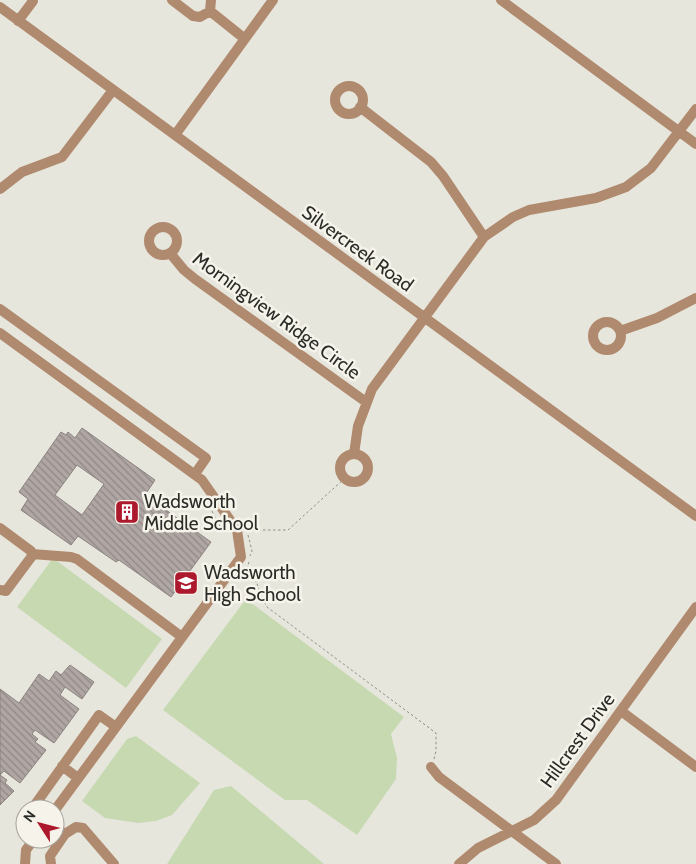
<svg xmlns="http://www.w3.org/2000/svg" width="696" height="864" viewBox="0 0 696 864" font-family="Cabin,sans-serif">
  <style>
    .green { fill: #c6d9b1 }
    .building { fill: url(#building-back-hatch); stroke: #8b827f; fill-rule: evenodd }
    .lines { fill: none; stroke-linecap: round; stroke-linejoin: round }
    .path { stroke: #908f89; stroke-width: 1; stroke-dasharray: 2.5 2.5; stroke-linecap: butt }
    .minor { stroke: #b08a6e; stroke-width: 10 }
    .labels { text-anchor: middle; stroke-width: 5; stroke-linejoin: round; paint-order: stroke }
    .street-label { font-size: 19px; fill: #2b2b28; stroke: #f5f3ea }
    .poi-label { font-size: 19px; fill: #2b2b28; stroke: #f5f3ea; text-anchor: start }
  </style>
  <defs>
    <pattern id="building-back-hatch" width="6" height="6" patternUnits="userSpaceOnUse" patternTransform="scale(1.25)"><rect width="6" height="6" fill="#b0a7a4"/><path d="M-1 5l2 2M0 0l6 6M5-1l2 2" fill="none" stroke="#8f8886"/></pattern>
  </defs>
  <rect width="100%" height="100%" fill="#e7e6dd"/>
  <path class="green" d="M53 558 162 639 126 688 17 607Z
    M246 599 404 717 391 734 397 758 396 779 357 835 307 800H285L163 710Z
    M136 736 200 783 172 815 156 821 138 823 105 818 82 801 127 739Z
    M231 786 324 864H167L214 790Z"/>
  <path class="building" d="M82 428 155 480 145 495 211 542 171 597 119 560 116 562 78 536 71 545 21 510 28 499 19 492 61 432 66 435 68 432 75 438ZM77 465 104 484 82 515 55 495Z
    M70 665 94 682 82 699 65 687 60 695 79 709 54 743 35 730 32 734 38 739 35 742 46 750 20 783 4 771 0 775 7 780 5 783 14 791 0 805V689L19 703 39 674 49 681 56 671 61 675Z"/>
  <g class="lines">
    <path class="path" d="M212 511 222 530H226
      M248 530H288L345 478
      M248 535 252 551 250 556
      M249 562 247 568C259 581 258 592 267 607L436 733V751L434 759"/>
    <path class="minor" d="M172 0 193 16 200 17 210 11 211 0
      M501 0 696 144
      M0 7 696 516
      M210 11 245 39
      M18 21 33 1
      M335 100a14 14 0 1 1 28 0a14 14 0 1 1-28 0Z
      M360 107 431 162 443 176 484 237
      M175 135 273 0
      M0 189 22 172 62 157 113 90
      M149 241a14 14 0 1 1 28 0a14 14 0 1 1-28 0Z
      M170 253 184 270 195 279 366 402
      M0 309 206 458 195 474
      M593 336a14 14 0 1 1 28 0a14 14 0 1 1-28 0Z
      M620 331 657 318 696 298
      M0 333 202 480 237 530 241 557 55 810
      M354 454 358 426 372 389 484 237 513 217 529 210 596 198 626 187 651 168 696 109
      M340 468a14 14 0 1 1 28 0a14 14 0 1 1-28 0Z
      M0 528 31 551 32 556 6 591 0 590
      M32 554 71 557 77 559 182 637
      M621 711 696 767
      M62 766 78 778
      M431 767 439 777 556 864
      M32 809 99 715 116 727
      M55 827 65 834 76 827 83 828 114 864
      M25 864 26 850 34 839
      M51 864 50 856 65 834
      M459 864 478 848 534 820 556 800 696 607"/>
  </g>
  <defs>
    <symbol id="building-square" viewBox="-11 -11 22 22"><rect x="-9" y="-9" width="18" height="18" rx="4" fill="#ad192c" stroke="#f5f3ea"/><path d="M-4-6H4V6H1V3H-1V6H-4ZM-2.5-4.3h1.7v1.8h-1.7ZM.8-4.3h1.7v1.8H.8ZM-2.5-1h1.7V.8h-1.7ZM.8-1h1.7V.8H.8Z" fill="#fff"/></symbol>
    <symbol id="school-square" viewBox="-11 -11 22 22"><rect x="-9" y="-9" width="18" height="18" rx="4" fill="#ad192c" stroke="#f5f3ea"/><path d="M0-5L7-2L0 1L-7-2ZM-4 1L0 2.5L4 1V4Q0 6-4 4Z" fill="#fff"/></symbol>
  </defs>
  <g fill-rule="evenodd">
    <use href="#building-square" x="113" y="498" width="28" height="28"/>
    <use href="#school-square" x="172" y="569" width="28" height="28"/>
  </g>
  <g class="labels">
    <g class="street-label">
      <text transform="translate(358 248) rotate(36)" y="7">Silvercreek Road</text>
      <text transform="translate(277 315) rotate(36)" y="7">Morningview Ridge Circle</text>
      <text transform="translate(577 740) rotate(-54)" y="7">Hillcrest Drive</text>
    </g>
    <g class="poi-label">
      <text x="144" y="508">Wadsworth<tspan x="144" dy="22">Middle School</tspan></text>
      <text x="204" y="579">Wadsworth<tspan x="204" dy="22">High School</tspan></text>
    </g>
  </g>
  <g transform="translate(40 824) rotate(306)"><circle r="24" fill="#f5f3ea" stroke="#a4a39c"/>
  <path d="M0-4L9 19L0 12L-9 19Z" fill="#ad192c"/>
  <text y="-8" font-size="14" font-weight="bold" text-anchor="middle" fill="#2b2b28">N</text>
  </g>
</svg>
